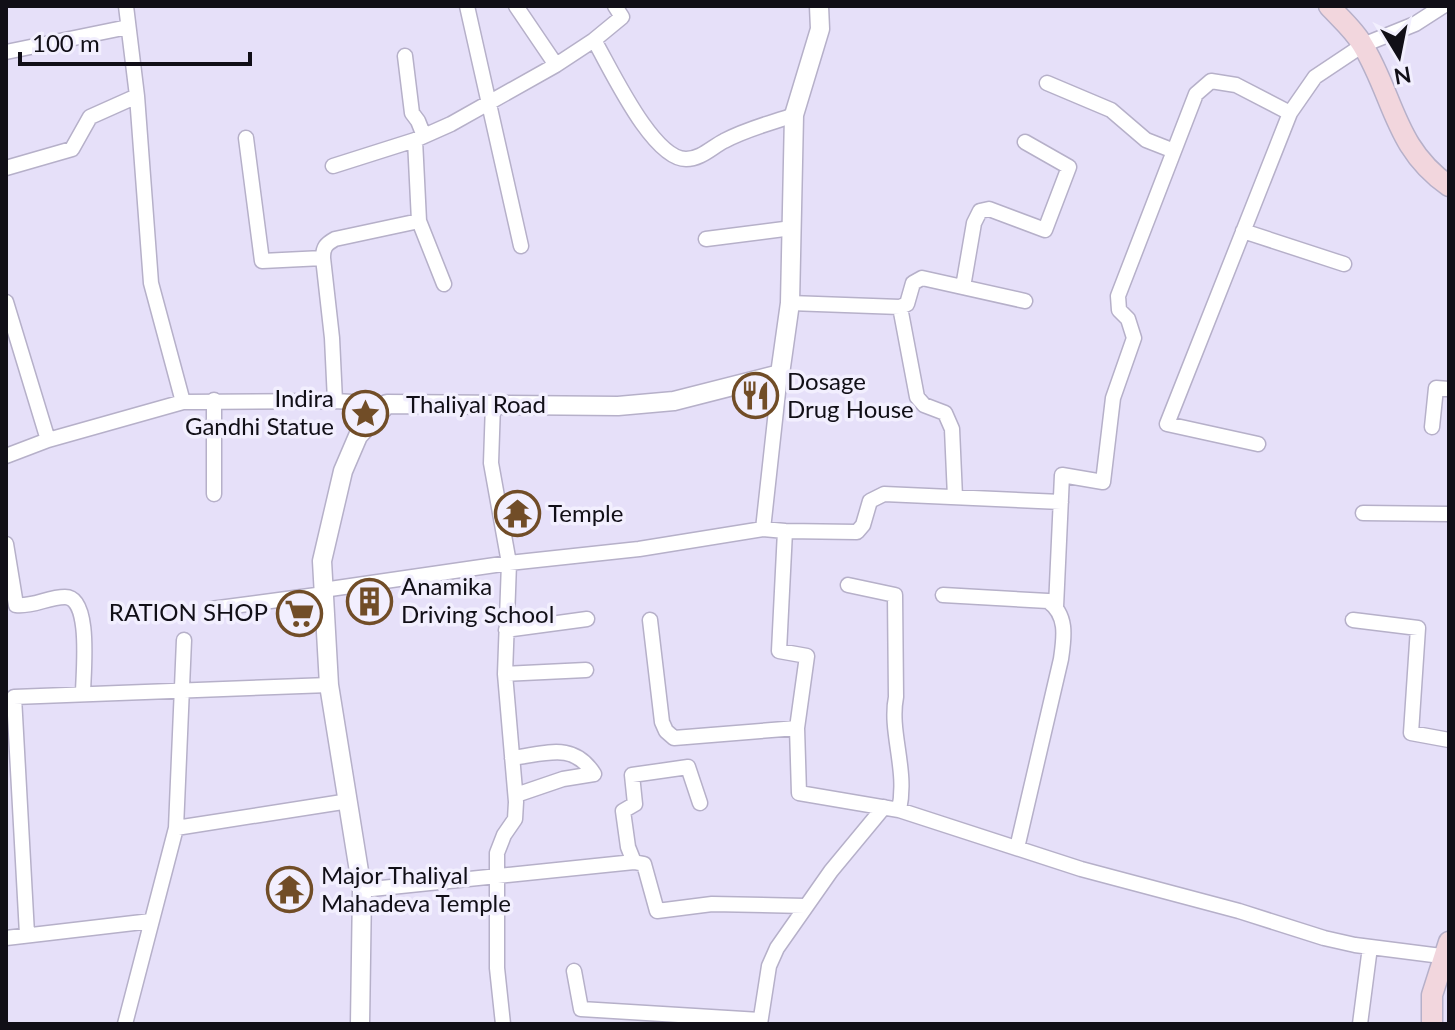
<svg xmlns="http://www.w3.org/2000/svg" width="1455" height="1030" viewBox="0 0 1455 1030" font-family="Lato,sans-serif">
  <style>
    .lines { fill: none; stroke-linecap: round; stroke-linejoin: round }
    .minor-casing { stroke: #b6b0c9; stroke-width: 17 }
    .tertiary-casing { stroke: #b6b0c9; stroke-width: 21 }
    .secondary-casing { stroke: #b6b0c9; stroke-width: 23 }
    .minor { stroke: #fff; stroke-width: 14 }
    .tertiary { stroke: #fff; stroke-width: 18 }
    .secondary { stroke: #f2d6dd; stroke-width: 20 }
    .labels { text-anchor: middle; stroke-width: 7; stroke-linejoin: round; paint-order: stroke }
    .poi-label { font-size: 24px; fill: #110f17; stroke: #f2effe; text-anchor: start }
    .street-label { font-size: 24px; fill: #110f17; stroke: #f2effe }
  </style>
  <rect width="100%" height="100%" fill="#e6e0f9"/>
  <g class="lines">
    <defs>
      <path id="minor" d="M126 6 137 96 151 283 183 402 335 401 387 404
        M467 6 521 246
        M516 6 556 65
        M615 6 622 17 594 40C610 67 652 159 686 159 701 159 712 147 724 141 746 129 771 123 794 115
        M6 52 128 27
        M405 56 412 113 418 121 424 136
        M1047 83 1111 110 1146 140 1174 151
        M246 138 262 261 323 258
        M333 166 415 140
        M6 168 72 149 90 117 137 96
        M419 221 444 284
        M1243 231 1344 264
        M706 239 792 228
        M963 287 974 223 980 211 989 209 1045 230 1069 167 1025 142
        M6 302 48 440
        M790 303 900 307 907 304 913 283 922 278 1025 301
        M900 307 917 397 924 405 945 413 952 429 955 497
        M214 400V494
        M335 401 332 338 323 258C323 247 326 244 335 239L419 221 415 140 451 124 556 65 594 40
        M493 404 491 463 509 563 505 674 516 802 515 819 504 835 497 853V968L503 1024
        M1432 427 1436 388 1449 389
        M1258 444 1167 424 1290 113 1315 77 1363 45 1415 24 1443 6
        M6 456 48 440 183 402
        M1363 513 1449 514
        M763 529 780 374
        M785 531 857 532 863 525 870 501 884 494 1061 502
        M6 544 16 605C33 607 48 597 65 597 92 597 83 674 83 694
        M848 585 895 595 896 697C889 732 908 770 899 810
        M323 590 509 563 639 549 763 529 785 531 779 651 807 656 797 728 799 793 899 810 1081 869 1239 911 1324 938 1355 945 1449 957
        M943 595 1048 601C1068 615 1064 638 1061 659L1017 848
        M1056 607 1062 475 1103 482 1113 398 1134 338 1128 319 1119 310 1118 296 1196 94 1211 81 1236 85 1290 113
        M211 609 324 594
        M650 620 662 722 666 731 674 738 797 728
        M1353 620 1418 628 1411 733 1449 740
        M506 630 587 619
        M505 674 586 670
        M512 758C546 754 573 741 594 774L563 779 516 795
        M176 828 349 801
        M634 862 628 847 623 811 635 804 632 775 688 767 700 803
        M362 890 634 862 644 864 657 911 712 904 805 906
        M27 934 14 697 329 685
        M6 938 151 921
        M574 971 581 1009 760 1020
        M125 1024 176 828 184 640
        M760 1024 769 966 777 948 831 871 884 807
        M1360 1024 1370 947"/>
      <path id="tertiary" d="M360 1024 362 890 329 685 322 561 343 471 358 436 387 404 618 406 674 401 780 374 790 303 794 115 820 29 819 6"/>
      <path id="secondary" d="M1329 6C1340 18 1354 30 1362 44 1394 96 1394 148 1449 186
        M1432 1024V995L1449 942"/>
    </defs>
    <use href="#minor" class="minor-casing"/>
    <use href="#tertiary" class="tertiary-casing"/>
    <use href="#secondary" class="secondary-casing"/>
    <use href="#minor" class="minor"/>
    <use href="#tertiary" class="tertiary"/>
    <use href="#secondary" class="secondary"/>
  </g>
  <defs>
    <symbol id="restaurant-ring" viewBox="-11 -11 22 22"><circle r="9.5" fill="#f2effe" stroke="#714d27" stroke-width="1.5"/><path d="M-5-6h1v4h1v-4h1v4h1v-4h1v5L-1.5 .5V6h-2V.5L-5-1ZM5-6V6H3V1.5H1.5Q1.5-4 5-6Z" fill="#714d27"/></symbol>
    <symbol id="sight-ring" viewBox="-11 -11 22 22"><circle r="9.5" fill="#f2effe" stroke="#714d27" stroke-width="1.5"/><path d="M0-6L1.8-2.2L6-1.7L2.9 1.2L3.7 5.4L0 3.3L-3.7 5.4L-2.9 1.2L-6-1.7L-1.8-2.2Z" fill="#714d27"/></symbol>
    <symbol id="temple-ring" viewBox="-11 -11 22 22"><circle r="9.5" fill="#f2effe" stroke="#714d27" stroke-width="1.5"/><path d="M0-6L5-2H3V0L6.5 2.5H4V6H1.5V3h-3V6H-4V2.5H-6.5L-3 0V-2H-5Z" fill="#714d27"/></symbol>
    <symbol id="building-ring" viewBox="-11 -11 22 22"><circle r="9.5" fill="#f2effe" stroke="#714d27" stroke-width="1.5"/><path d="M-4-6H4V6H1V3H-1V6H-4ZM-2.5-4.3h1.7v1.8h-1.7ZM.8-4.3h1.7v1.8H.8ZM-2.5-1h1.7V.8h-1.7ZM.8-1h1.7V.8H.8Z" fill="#714d27"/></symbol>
    <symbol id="supermarket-ring" viewBox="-11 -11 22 22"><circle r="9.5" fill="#f2effe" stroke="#714d27" stroke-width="1.5"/><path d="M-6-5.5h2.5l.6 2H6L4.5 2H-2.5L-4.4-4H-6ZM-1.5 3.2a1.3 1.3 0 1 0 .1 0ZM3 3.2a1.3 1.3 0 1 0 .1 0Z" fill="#714d27"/></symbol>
  </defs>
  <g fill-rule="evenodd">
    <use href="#restaurant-ring" x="730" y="370" width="51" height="51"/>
    <use href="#sight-ring" x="340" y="388" width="51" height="51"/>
    <use href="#temple-ring" x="492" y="488" width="51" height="51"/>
    <use href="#building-ring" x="344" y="576" width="51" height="51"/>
    <use href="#supermarket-ring" x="274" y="588" width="51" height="51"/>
    <use href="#temple-ring" x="264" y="864" width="51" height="51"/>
  </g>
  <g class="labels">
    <g class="poi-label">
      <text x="787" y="390">Dosage<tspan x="787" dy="28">Drug House</tspan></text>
      <text x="334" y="407" text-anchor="end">Indira<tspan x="334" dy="28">Gandhi Statue</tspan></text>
      <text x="548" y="522">Temple</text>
      <text x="401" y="595">Anamika<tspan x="401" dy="28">Driving School</tspan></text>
      <text x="268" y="621" text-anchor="end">RATION SHOP</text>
      <text x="321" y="884">Major Thaliyal<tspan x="321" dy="28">Mahadeva Temple</tspan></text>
    </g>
    <g class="street-label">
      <text x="476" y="413">Thaliyal Road</text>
    </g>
  </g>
  <rect width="1455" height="1030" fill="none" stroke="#110f17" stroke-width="16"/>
  <g transform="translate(1399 56) rotate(170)" stroke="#f2effe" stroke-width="6" paint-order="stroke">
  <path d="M0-6L14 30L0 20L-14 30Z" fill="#110f17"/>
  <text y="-12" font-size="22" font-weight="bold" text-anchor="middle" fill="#110f17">N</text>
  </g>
  <path d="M20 52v12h230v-12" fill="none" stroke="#110f17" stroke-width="4"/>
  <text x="32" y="52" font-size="24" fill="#110f17" stroke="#f2effe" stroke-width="6" paint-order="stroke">100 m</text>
</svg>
